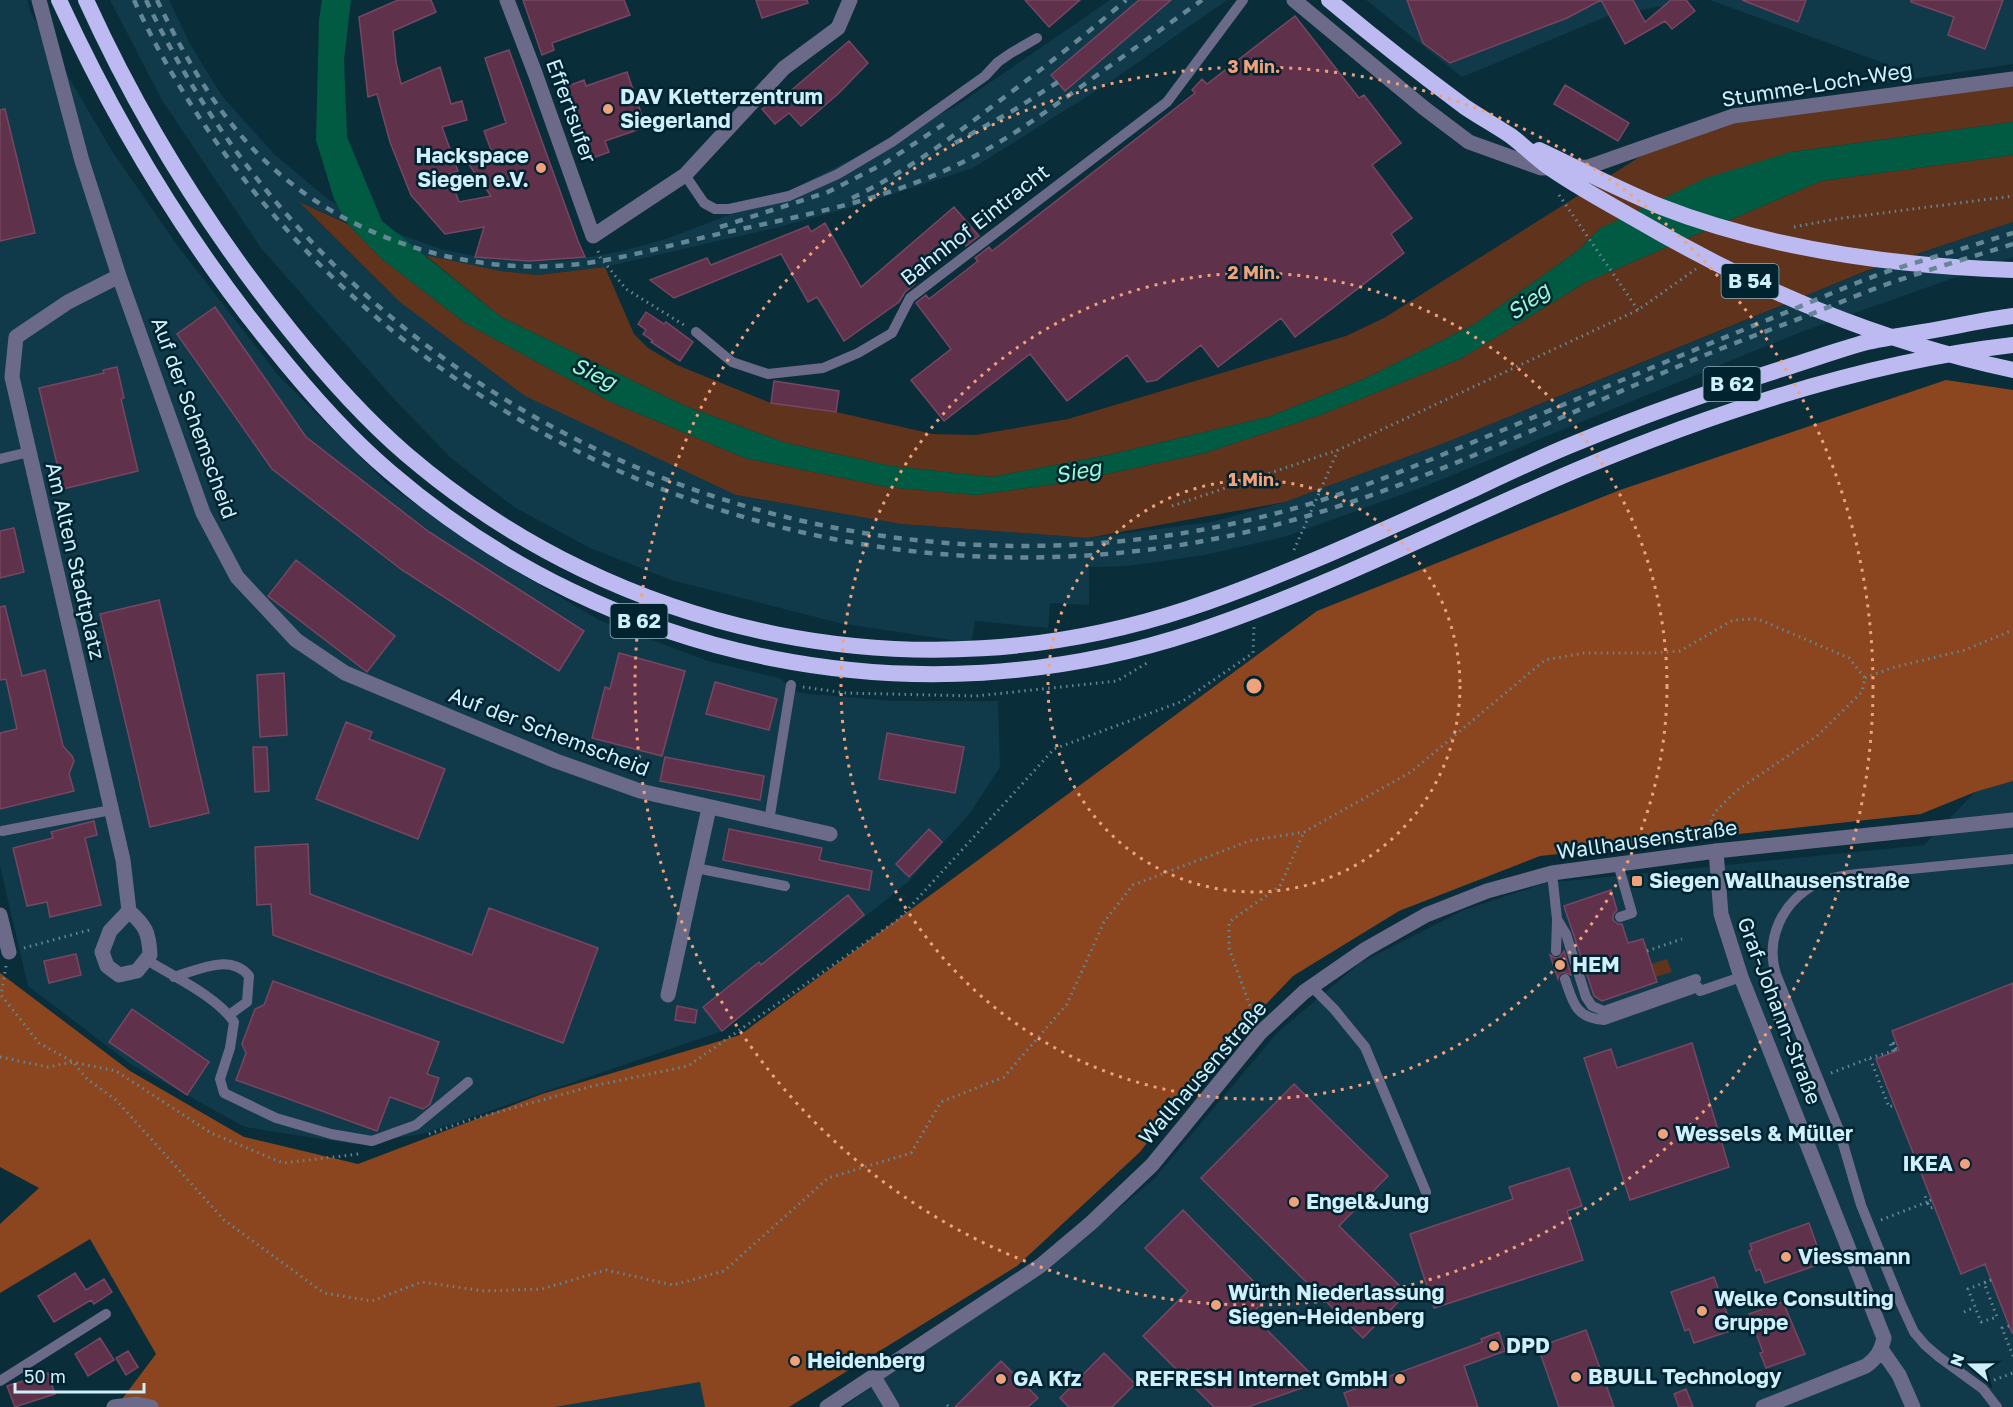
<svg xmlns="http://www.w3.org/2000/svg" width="2013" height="1407" viewBox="0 0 2013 1407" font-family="'Golos Text',sans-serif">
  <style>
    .built { fill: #103a49 }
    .green { fill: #5f331c }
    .forest { fill: #8b451f }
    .water { fill: #005b42 }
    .building { fill: #60314b; stroke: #774661; stroke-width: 1.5 }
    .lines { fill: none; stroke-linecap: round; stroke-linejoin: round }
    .path { stroke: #668795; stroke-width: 3; stroke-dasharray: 1.5 4.5; stroke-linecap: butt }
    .service { stroke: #6b6a89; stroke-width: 10 }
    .minor { stroke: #6b6a89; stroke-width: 15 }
    .tertiary { stroke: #6b6a89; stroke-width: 15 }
    .trunk { stroke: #bcbaf1; stroke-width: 16 }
    .rail { stroke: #658694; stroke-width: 4.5; stroke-dasharray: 8 8; stroke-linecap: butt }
    .ring { fill: none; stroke: #f1a27b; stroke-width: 3; stroke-dasharray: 3 6 }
    .poi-dot { fill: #f1a27b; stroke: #002330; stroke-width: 2 }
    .labels { text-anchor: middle; stroke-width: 5; stroke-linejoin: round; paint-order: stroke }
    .shield { fill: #002330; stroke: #91b2c0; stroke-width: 1.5 }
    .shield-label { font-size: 20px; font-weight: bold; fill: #cfeffd }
    .street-label { font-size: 21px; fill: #cfeffd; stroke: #002330 }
    .poi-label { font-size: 21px; font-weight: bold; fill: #cfeffd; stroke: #002330; text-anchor: start }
    .water-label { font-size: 22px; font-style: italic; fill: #96fad2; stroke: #002330 }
    .centre { fill: #f1a27b; stroke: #002330; stroke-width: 3 }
    .ring-label { font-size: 18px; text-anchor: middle; font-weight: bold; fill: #f1a27b; stroke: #002330; stroke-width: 5; stroke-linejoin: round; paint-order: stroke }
  </style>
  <rect width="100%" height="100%" fill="#0a2d3a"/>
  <path class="built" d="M0 0H27L31 13 112 151 177 245 278 375 386 483 484 552 599 620 708 661 779 678 800 693 893 701H998L1000 767 970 813 908 882 723 1031 422 1134 354 1144 245 1127 132 1065 28 986 0 866Z
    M110 0H169L190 44 222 96 274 154 329 200 379 226 440 249 495 260 563 261 618 252 666 239 781 195 956 106 1110 0H1227L1107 84 973 168 856 206 775 228 605 267 538 275 501 271 425 255 300 203 400 302 736 495 901 524 1088 538 1212 522 1285 502 1447 442 1867 271 2013 222V257L1801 332 1428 485 1287 536 1205 555 1128 566 1089 567V605L1050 603 1048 628 975 621 971 643 839 623 671 580 590 548 514 507 451 458 393 398 261 248 162 100Z
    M1366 0H1695L1608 16 1462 77Z
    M1710 0H2013V64L1880 84 1886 64Z
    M2013 781V1407H844L873 1385 1051 1265 1153 1180 1278 1032 1360 963 1464 910 1546 883 1924 845 1975 792Z
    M701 1382 705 1407H555Z"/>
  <path class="green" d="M2013 79V122L1791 152 1599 229 1580 249 1475 324 1362 380 1268 417 1108 455 992 477 891 466 786 443 685 406 501 317 425 255 501 271 538 275 605 267 634 334 648 348 677 365 771 403 836 412 933 434 976 435 1068 419 1346 336 1384 318 1668 139 1733 116Z
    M2013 155V222L1866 271 1447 442 1285 502 1088 538 901 524 736 495 525 396 400 302 299 202 348 224 382 259 465 323 613 403 745 458 887 487 976 495 1064 483 1205 453 1320 415 1460 359 1586 282 1821 181Z
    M1667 959 1672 972 1656 977 1651 964Z"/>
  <path class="forest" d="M1946 380 2013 390V781L1975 792 1921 814 1540 856 1399 911 1293 976 1199 1074 1140 1152 1017 1266 789 1407H705L700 1382 555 1407H116L156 1354 90 1239 0 1293V1224L39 1188 0 1167V973L130 1071 244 1137 358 1164 542 1094 740 1035 1317 611 1620 490Z"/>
  <path class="water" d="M322 0H351L344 60 347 137 382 221 501 317 685 406 786 443 891 466 992 477 1108 455 1268 417 1362 380 1475 324 1580 249 1599 229 1706 178 1791 152 2013 122V155L1821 181 1586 282 1460 359 1320 415 1205 453 1064 483 976 495 887 487 745 458 613 403 465 323 382 259 348 224 334 199 316 140 319 20Z"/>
  <path class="building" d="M398 0H431L436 12 393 31 396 62 401 84 440 67 451 104 462 101 467 120 442 127 458 171 449 174 459 202 491 196 465 159 491 150 484 131 506 123 485 58 509 50 578 241 585 257 530 261 475 257 484 227 445 234 411 195 390 142 377 94 368 97 359 17Z
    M523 0H624L630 15 552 43 554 50 542 55Z
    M756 0H807L808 3 762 18Z
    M1025 0H1080L1049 27Z
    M1139 0H1171L1065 91 1051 75Z
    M1407 0H1633L1645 22 1671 0H1686L1695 11 1672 29 1665 21 1625 44 1601 0 1567 18 1450 63 1423 43Z
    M1742 0H1806L1798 22Z
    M1911 0H2003L1985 49 1948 35 1954 17 1911 2Z
    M1295 16 1359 98 1364 95 1401 143 1372 165 1412 218 1391 234 1404 253 1295 337 1281 318 1218 367 1201 345 1157 380 1147 382 1127 355 1067 401 1030 354 944 421 911 380 951 349 916 303 926 295 929 299 978 261 975 258 989 247 992 251 1195 93 1192 90 1202 79 1207 84Z
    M849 41 868 63 839 93 801 126 789 113 775 124 762 109 777 97 780 100Z
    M627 72 646 127 605 141 609 152 590 159 565 87 584 80 586 86Z
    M1565 85 1629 123 1618 141 1554 104Z
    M5 109 35 233 0 241V110Z
    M954 207 979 236 966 246 958 237 911 280 915 284 905 292 899 302 844 341 817 297 808 302 781 254 674 298 650 280 707 258 711 265 808 226 811 232 825 223 861 287Z
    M215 307 306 437 429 532 584 631 559 671 402 570 272 469 177 334Z
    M646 312 664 324 666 322 693 342 680 361 651 342 653 341 643 334 646 330 638 324Z
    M117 367 124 398 121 399 138 471 63 489 39 388 104 373 103 370Z
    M774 381 839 391 836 412 771 403Z
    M14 528 24 572 0 578V531Z
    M296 560 395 636 367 672 268 596Z
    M159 600 209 813 150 827 100 614Z
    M5 606 22 676 45 670 63 746 72 756 74 761 69 774 74 791 0 809V733L17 729 6 679 0 680V607Z
    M619 653 685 671 662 756 592 738 605 687 610 689Z
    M284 673 287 735 260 737 257 675Z
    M715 682 777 699 769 730 706 714Z
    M346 722 372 732 369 739 445 769 418 839 316 799Z
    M887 733 964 747 955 793 879 779Z
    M253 747H267L269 791 255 792Z
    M665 757 764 776 760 800 660 781Z
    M94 821 97 835 85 838 101 905 50 917 47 902 27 906 13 848 53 838 51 832Z
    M729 829 822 848 819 860 872 871 869 890 723 860Z
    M929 829 942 842 909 877 896 864Z
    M308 844 310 894 472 955 489 908 598 948 563 1043 273 935 271 904 257 905 255 847Z
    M1611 890 1617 910 1613 915V920L1618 924H1622L1628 943 1643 939 1657 982 1602 1001 1594 996 1564 906Z
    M848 895 864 915 722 1031 703 1007 759 962 761 965Z
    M1564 951 1571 975 1563 972 1559 975 1558 979 1550 955 1555 958H1559Z
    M76 954 81 975 49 983 44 961Z
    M273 981 439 1042 427 1074 439 1078 430 1104 423 1109 390 1097 377 1131 236 1080 246 1053 242 1044 255 1009 264 1005Z
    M2013 983V1333H2012L1985 1264 1961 1274 1876 1059 1899 1050 1892 1031Z
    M677 1006 697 1010 695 1023 675 1020Z
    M132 1009 209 1062 187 1095 109 1042Z
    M1692 1043 1729 1167 1630 1200 1584 1058 1611 1049 1617 1068Z
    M1294 1084 1388 1176 1339 1226 1407 1293 1363 1338 1201 1178Z
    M1569 1168 1582 1206 1567 1211 1583 1260 1434 1308 1410 1234 1513 1199 1509 1187Z
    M1183 1210 1269 1297 1251 1314 1319 1382 1248 1407H1214L1143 1336 1188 1291 1145 1248Z
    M1809 1223 1823 1263 1765 1283 1760 1269 1756 1271 1749 1251 1752 1250 1750 1244Z
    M75 1273 86 1290 104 1279 112 1292 94 1304 91 1300 54 1322 38 1296Z
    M1714 1277 1733 1330 1694 1343 1689 1329 1685 1331 1671 1292Z
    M1783 1302 1805 1354 1766 1368 1760 1353 1763 1352 1749 1314Z
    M1586 1330 1614 1407H1559L1538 1347Z
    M1499 1332 1505 1351 1464 1366 1478 1407H1349L1344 1393 1482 1342 1481 1339Z
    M100 1338 114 1360 88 1376 75 1354Z
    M128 1351 138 1367 126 1375 116 1358Z
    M1104 1353 1135 1384 1112 1407H1069L1060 1398Z
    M1001 1361 1038 1398 1028 1407H955Z
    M48 1373 55 1394 15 1407 7 1386Z
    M1686 1389 1693 1407H1679L1674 1394Z"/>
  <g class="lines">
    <path class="path" d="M1559 195 1638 310
      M1794 227 1836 219 2013 196
      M598 251 600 257 626 289 684 325
      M1172 506 1338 450 1638 310 1696 269
      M1294 550 1338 450
      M1865 678 1891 668 1965 650 2013 630
      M803 687 846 693 976 696 1117 681 1147 663
      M24 948 93 929
      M1647 951 1682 939
      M6 966 1 995 39 1043 73 1062 87 1079 116 1100 224 1220 324 1293 372 1301 421 1282 484 1291 542 1289 606 1270 673 1285 724 1271 828 1178 911 1153 941 1102 1004 1077 1067 1004 1104 922 1133 885 1249 841 1304 832 1411 772 1545 660 1584 653H1651L1680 651 1733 620 1758 619 1849 658 1865 678 1862 692 1817 736 1736 791 1714 813 1707 832 1708 836
      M1254 1017 1229 948V922L1280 886 1304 832
      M0 1057 48 1067 73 1062 116 1071 211 1133 283 1163 359 1154
      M1870 1058 1893 1051 1890 1043H1893L1896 1051 1893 1052 1890 1043 1893 1042 1897 1051
      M1831 1073 1870 1058 1889 1107 1894 1105
      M429 1134 469 1120 593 1086 688 1066 899 919 1054 749 1183 701 1253 653 1254 627
      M1931 1200 1927 1202 1930 1208 1934 1207
      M1881 1220 1927 1202 1925 1196 1929 1194
      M1991 1280 1968 1289 1981 1322 1997 1317 1984 1283 1991 1280
      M1964 1312 1975 1307
      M2009 1326 2002 1328 2013 1356
      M1994 1380 2013 1373
      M947 1405 949 1407"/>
    <path class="service" d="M685 175 704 203 715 209H729L789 196 838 174 892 142 985 76 998 62 1011 53 1037 38
      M696 332 732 362 768 374 823 368 858 353 892 333 910 298 1167 102 1243 0
      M0 459 29 452
      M769 821 791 685
      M2 831 111 810
      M1618 864 1632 913 1620 917
      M696 868 785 886
      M1552 873 1557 919 1566 934 1586 997 1592 1006 1604 1011 1696 979
      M1556 951 1557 920
      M147 960C174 977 216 996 234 1022L230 1048 220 1079 224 1093 276 1118 331 1134 372 1141 416 1125 468 1082
      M174 977C198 970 230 953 249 976L247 1002 229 1015
      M1565 979C1573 1002 1575 1018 1604 1020L1698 987
      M1312 987 1334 1009 1365 1047 1426 1192
      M1700 991 1741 977
      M0 1381 106 1314
      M1997 1407 1983 1389 1939 1357 1925 1345 1914 1332 1901 1304 1861 1205 1839 1130 1776 974C1765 939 1782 903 1814 885 1834 874 1868 873 1890 871 1931 867 1972 863 2013 859"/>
    <path class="minor" d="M39 0 82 161 119 276 203 513 237 577 296 640 345 673 556 761 640 791 830 834
      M507 0 535 73 593 236 685 175 784 68 838 28 850 0
      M1294 0 1424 108 1469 142 1541 168 1588 167 1733 116 2013 79
      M119 276 68 302 16 337 12 377 123 860 129 911C146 926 149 933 150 955L137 971 119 975 107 966 102 952 110 931 129 911
      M1716 851 1721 914 1741 977 1884 1338C1881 1351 1877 1358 1866 1366L1763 1407
      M0 915 9 952
      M668 995 709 808
      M1881 1349 1899 1375 1913 1407
      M874 1377 892 1407
      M114 1407 136 1404 151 1407"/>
    <path class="tertiary" d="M827 1407 1040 1266 1091 1223 1152 1165 1260 1033 1304 992 1366 949 1426 915 1487 891 1552 873 1716 851 2013 820"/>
    <path class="trunk" d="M59 0C116 124 185 239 271 345 307 390 345 434 390 472 612 663 916 724 1195 632 1327 588 1451 523 1579 469 1715 412 1866 362 2013 345
      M86 0C140 119 208 228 289 329 325 374 363 417 406 454 622 639 917 698 1187 609 1285 576 1379 532 1472 490 1506 474 1541 457 1576 443 1646 414 1718 389 1791 366 1816 358 1841 349 1867 342 1885 338 1904 335 1923 332 1953 327 1983 320 2013 316
      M1329 0C1373 37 1419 73 1465 107 1480 117 1496 126 1511 136 1523 145 1534 156 1546 165 1575 186 1608 203 1639 221 1759 291 1878 341 2013 370
      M1539 150C1579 169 1618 189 1659 206 1771 250 1893 266 2013 270"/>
    <path class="rail" d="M134 0C174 88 231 170 297 241 540 502 907 614 1255 530 1409 493 1552 419 1698 358 1734 343 1772 329 1809 315 1839 303 1869 290 1899 280 1937 267 1975 256 2013 244
      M146 0C350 428 839 636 1292 509 1364 489 1433 458 1503 430 1589 394 1674 358 1760 323 1800 307 1840 289 1880 274 1900 267 1921 261 1941 255 1965 248 1989 240 2013 233
      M157 0C184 56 217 114 262 158 338 232 449 271 554 266 609 264 668 245 723 233 805 215 887 200 963 162 1006 141 1044 113 1082 86 1122 57 1162 29 1202 0
      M955 143 1014 110 1058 82
      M852 198C902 174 946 142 990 108 1037 73 1082 38 1126 0
      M720 227 828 192 885 163 947 122"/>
  </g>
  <g class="ring">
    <circle cx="1254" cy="686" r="206"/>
    <circle cx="1254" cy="686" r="413"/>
    <circle cx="1254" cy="686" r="619"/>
  </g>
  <g class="poi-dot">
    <circle cx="608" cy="109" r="6"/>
    <circle cx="541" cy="168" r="6"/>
    <rect x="1631" y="875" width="12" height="12" rx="3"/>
    <circle cx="1560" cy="965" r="6"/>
    <circle cx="1663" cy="1134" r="6"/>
    <circle cx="1965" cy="1164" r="6"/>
    <circle cx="1294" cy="1202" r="6"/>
    <circle cx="1786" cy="1257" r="6"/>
    <circle cx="1216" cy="1305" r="6"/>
    <circle cx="1702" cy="1311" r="6"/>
    <circle cx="1494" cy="1346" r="6"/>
    <circle cx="795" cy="1361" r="6"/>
    <circle cx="1576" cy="1377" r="6"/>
    <circle cx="1001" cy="1379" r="6"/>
    <circle cx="1400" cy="1379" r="6"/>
  </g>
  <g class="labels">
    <g class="shield">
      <rect x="1721.5" y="264" width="57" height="34" rx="4.5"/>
      <rect x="1703.5" y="367" width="57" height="34" rx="4.5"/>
      <rect x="610.5" y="604" width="57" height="34" rx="4.5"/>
    </g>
    <g class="shield-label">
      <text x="1750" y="288">B 54</text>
      <text x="1732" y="391">B 62</text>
      <text x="639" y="628">B 62</text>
    </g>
    <g class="street-label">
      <text transform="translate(1817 85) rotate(-9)" y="7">Stumme-Loch-Weg</text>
      <text transform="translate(571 111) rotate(70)" y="7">Effertsufer</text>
      <text transform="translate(975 225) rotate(-38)" y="7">Bahnhof Eintracht</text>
      <text transform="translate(194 418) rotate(70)" y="7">Auf der Schemscheid</text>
      <text transform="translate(75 561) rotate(77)" y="7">Am Alten Stadtplatz</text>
      <text transform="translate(549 732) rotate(21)" y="7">Auf der Schemscheid</text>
      <text transform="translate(1647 840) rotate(-8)" y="7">Wallhausenstraße</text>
      <text transform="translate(1779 1011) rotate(69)" y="7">Graf-Johann-Straße</text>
      <text transform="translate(1203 1073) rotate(-49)" y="7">Wallhausenstraße</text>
    </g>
    <g class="poi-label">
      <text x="620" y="104">DAV Kletterzentrum<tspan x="620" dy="24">Siegerland</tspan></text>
      <text x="529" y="163" text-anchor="end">Hackspace<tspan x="529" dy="24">Siegen e.V.</tspan></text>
      <text x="1649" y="888">Siegen Wallhausenstraße</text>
      <text x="1572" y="972">HEM</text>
      <text x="1675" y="1141">Wessels &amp; Müller</text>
      <text x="1953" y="1171" text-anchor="end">IKEA</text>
      <text x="1306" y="1209">Engel&amp;Jung</text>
      <text x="1798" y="1264">Viessmann</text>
      <text x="1228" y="1300">Würth Niederlassung<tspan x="1228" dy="24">Siegen-Heidenberg</tspan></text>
      <text x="1714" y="1306">Welke Consulting<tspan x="1714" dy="24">Gruppe</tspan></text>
      <text x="1506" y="1353">DPD</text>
      <text x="807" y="1368">Heidenberg</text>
      <text x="1588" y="1384">BBULL Technology</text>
      <text x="1013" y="1386">GA Kfz</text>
      <text x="1388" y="1386" text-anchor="end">REFRESH Internet GmbH</text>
    </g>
    <g class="water-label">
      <text transform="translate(1528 301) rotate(-36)" y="8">Sieg</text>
      <text transform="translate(594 373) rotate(25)" y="8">Sieg</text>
      <text transform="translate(1078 471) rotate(-10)" y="8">Sieg</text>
    </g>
  </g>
  <circle cx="1254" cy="686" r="9" class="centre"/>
  <g class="ring-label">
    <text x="1254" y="73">3 Min.</text>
    <text x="1254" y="279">2 Min.</text>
    <text x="1254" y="486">1 Min.</text>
  </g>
  <g transform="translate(1971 1365) rotate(290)" stroke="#002330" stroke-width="4.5" paint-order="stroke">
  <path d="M0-4.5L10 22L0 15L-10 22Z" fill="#cfeffd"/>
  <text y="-9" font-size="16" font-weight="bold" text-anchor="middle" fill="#cfeffd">N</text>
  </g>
  <path d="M15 1383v9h129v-9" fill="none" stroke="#cfeffd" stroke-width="3"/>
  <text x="24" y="1383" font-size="18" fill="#cfeffd" stroke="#002330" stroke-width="4.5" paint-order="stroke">50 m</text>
</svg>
